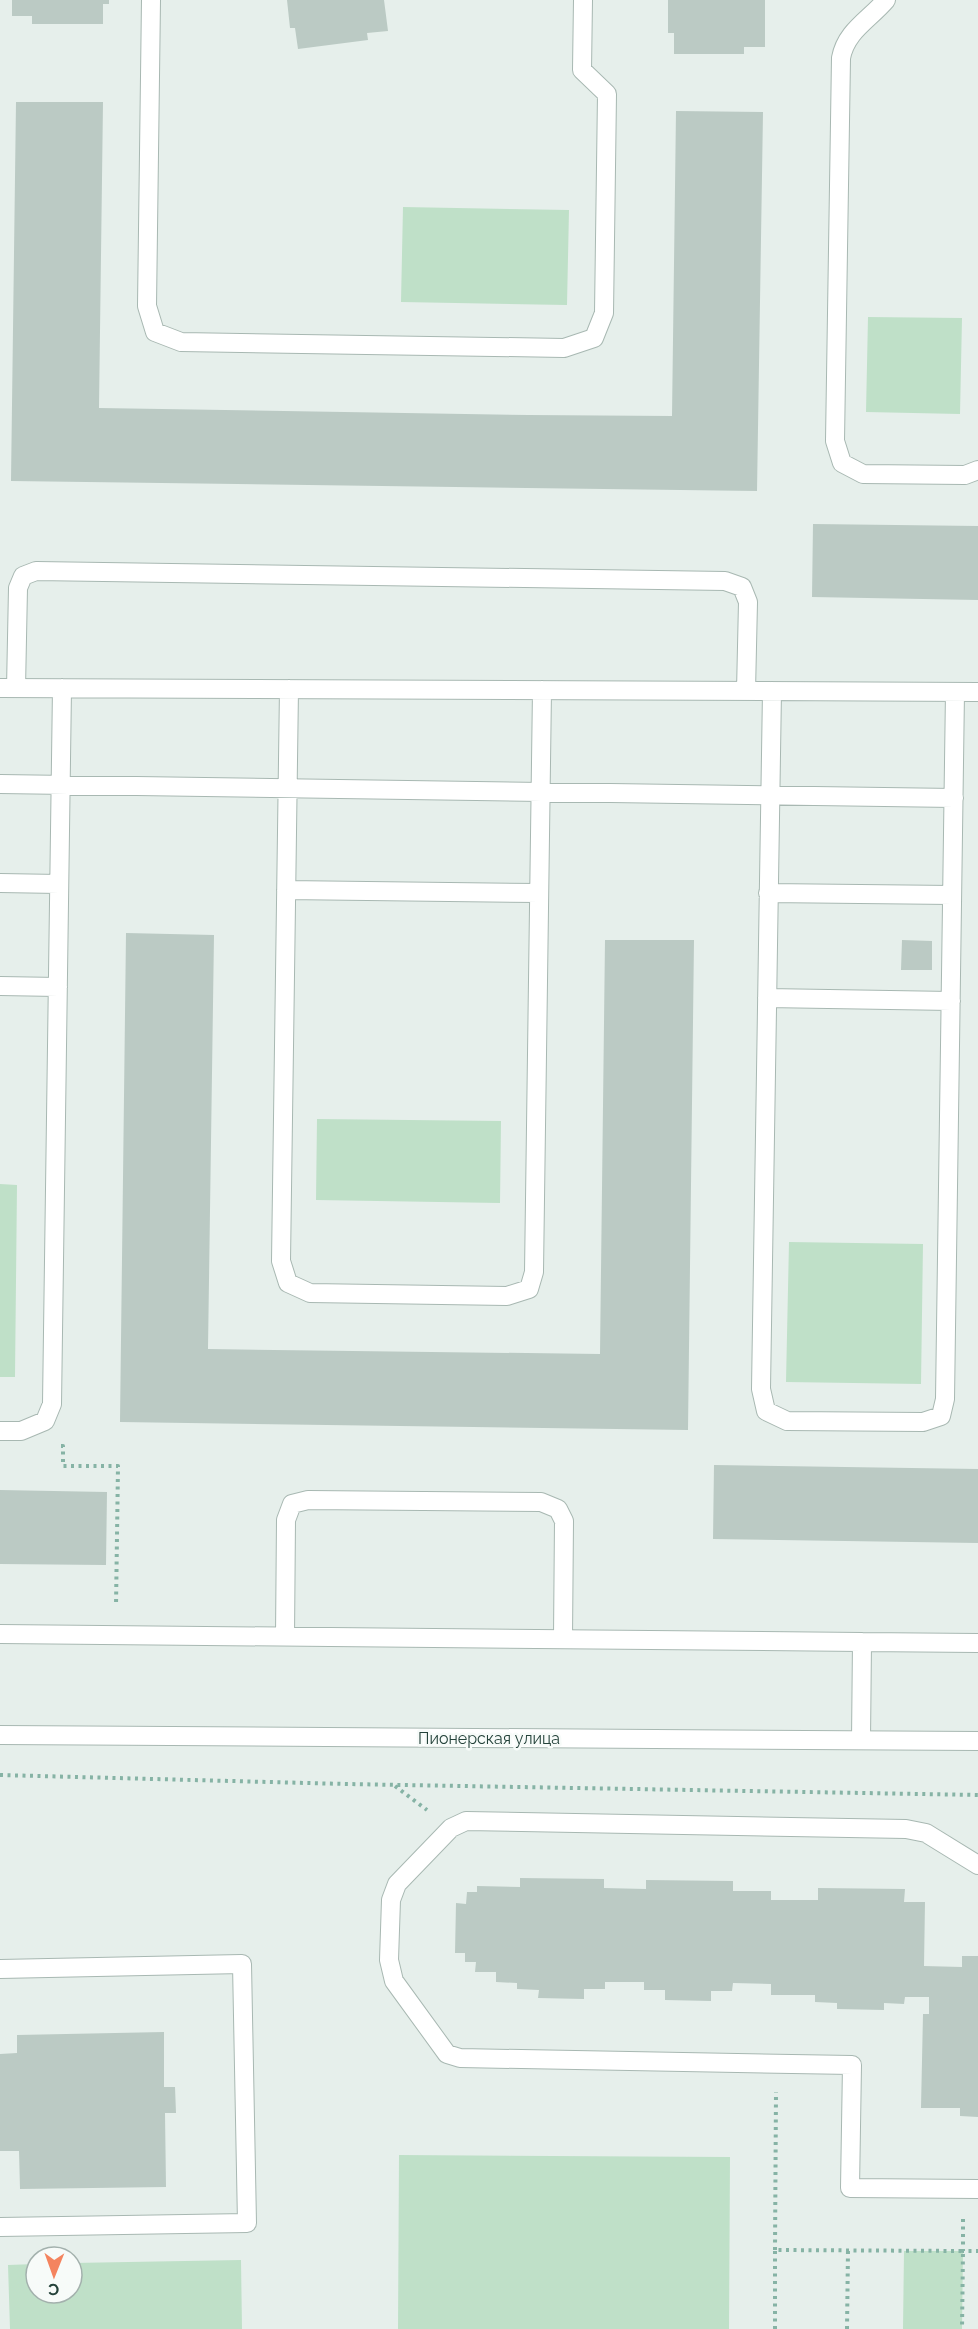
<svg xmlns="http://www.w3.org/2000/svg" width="978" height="2329" viewBox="0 0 978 2329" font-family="Raleway,sans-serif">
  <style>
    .green { fill: #bfe0c8 }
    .building { fill: #bbcac4 }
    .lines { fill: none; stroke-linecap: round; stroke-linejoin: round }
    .service-casing { stroke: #a8b8b2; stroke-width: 20 }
    .tertiary-casing { stroke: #a8b8b2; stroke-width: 20 }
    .path { stroke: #86b3a5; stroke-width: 4; stroke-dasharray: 3 4.5; stroke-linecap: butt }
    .service { stroke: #fff; stroke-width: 18 }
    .tertiary { stroke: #fff; stroke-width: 18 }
    .labels { text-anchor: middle; stroke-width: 5; stroke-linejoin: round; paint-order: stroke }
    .street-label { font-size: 16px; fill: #24423a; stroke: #f7fbf9 }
  </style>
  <rect width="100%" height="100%" fill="#e6efeb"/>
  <path class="green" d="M403 207 569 210 567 305 401 302Z
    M868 317 962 318 960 414 866 412Z
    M317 1119 501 1121 500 1203 316 1200Z
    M0 1184 17 1185 15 1377H0Z
    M789 1242 923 1244 921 1384 786 1382Z
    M399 2155 730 2157 729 2329H398Z
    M904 2251H963L962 2329H903Z
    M241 2260 242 2329H10L8 2265 36 2264V2293H72V2263Z"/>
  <path class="building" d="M12 0H109V4H103V24H32V16H12Z
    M287 0H384L388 31 367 33 368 40 298 49 295 28H290Z
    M668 0H765V47H744V54H674V33H668Z
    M16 102H103L99 408 528 415 672 416 676 111 763 112 757 491 11 481Z
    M813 524 978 526V600L812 597Z
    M126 933 214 935 208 1349 274 1350 600 1354 605 940H694L688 1430 120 1422Z
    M902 940 932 941V970H901Z
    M714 1465 978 1469V1543L713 1539Z
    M0 1490 107 1492 106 1565 0 1564Z
    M520 1878 604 1879V1888L646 1889V1880L733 1881V1891H771V1900H818V1888L905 1889 904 1902H925L924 1966 962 1967V1956H978V2117L960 2116V2108H921L923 2014H929V1997H905L904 2004 884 2003V2010L837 2009V2003L815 2002V1995H771V1984L733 1983 732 1991H711V2001L665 2000V1990H644V1982H605V1989H584V1999L538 1998 539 1990 517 1989V1983L496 1982V1972H475L476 1962H465V1953H455L456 1903 466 1904 467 1892H477V1886L520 1887Z
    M164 2032V2087H175L176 2113H165L166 2187 20 2189 19 2151H0V2054L17 2053V2035Z"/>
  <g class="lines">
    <defs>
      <path id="service" d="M151 0 147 306 155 332 181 342 564 348 594 338 604 313 607 94 582 70 583 0
        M886 0C869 20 846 31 841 58L835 441 842 463 863 474 965 475 978 470
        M0 688 978 692
        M16 688 18 588 23 576 36 571 725 581 742 587 748 602 746 691
        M289 689 281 1261 288 1283 310 1293 507 1296 529 1289 534 1272 542 690
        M772 691 761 1389 766 1411 787 1421 923 1422 941 1416 945 1399 955 692
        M0 784 954 798
        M0 883 59 884
        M286 890 539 893
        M768 893 952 895
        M0 986 58 987
        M767 998 951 1001
        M0 1431H21L45 1421 52 1404 62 688
        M0 1634 862 1642
        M285 1636 286 1520 292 1504 308 1500 541 1502 558 1509 564 1521 563 1638
        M861 1740 862 1642 978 1643
        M978 1865 926 1833 906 1829 466 1821 451 1828 397 1884 391 1900 389 1960 394 1981 447 2054 460 2058 852 2065 850 2188 978 2189
        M0 1969 242 1964 247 2223 0 2227"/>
      <path id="tertiary" d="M0 1735 978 1741"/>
    </defs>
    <use href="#service" class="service-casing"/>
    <use href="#tertiary" class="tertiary-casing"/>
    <path class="path" d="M61 1446H63V1466H118L116 1606
      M0 1775 346 1784 978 1795
      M395 1786 427 1810
      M963 2219V2251H978
      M775 2250 776 2092
      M775 2329V2250L963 2251 962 2329
      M847 2329 848 2250"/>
    <use href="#service" class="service"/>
    <use href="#tertiary" class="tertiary"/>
  </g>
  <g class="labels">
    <g class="street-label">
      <text x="489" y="1744">Пионерская улица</text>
    </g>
  </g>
  <g transform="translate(54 2275) rotate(181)"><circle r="28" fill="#f7fbf9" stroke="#a3b1ad" stroke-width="1.5"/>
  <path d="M0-4.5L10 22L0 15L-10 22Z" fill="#f4845f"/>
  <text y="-9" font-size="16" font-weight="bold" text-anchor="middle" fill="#24423a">С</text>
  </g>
</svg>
